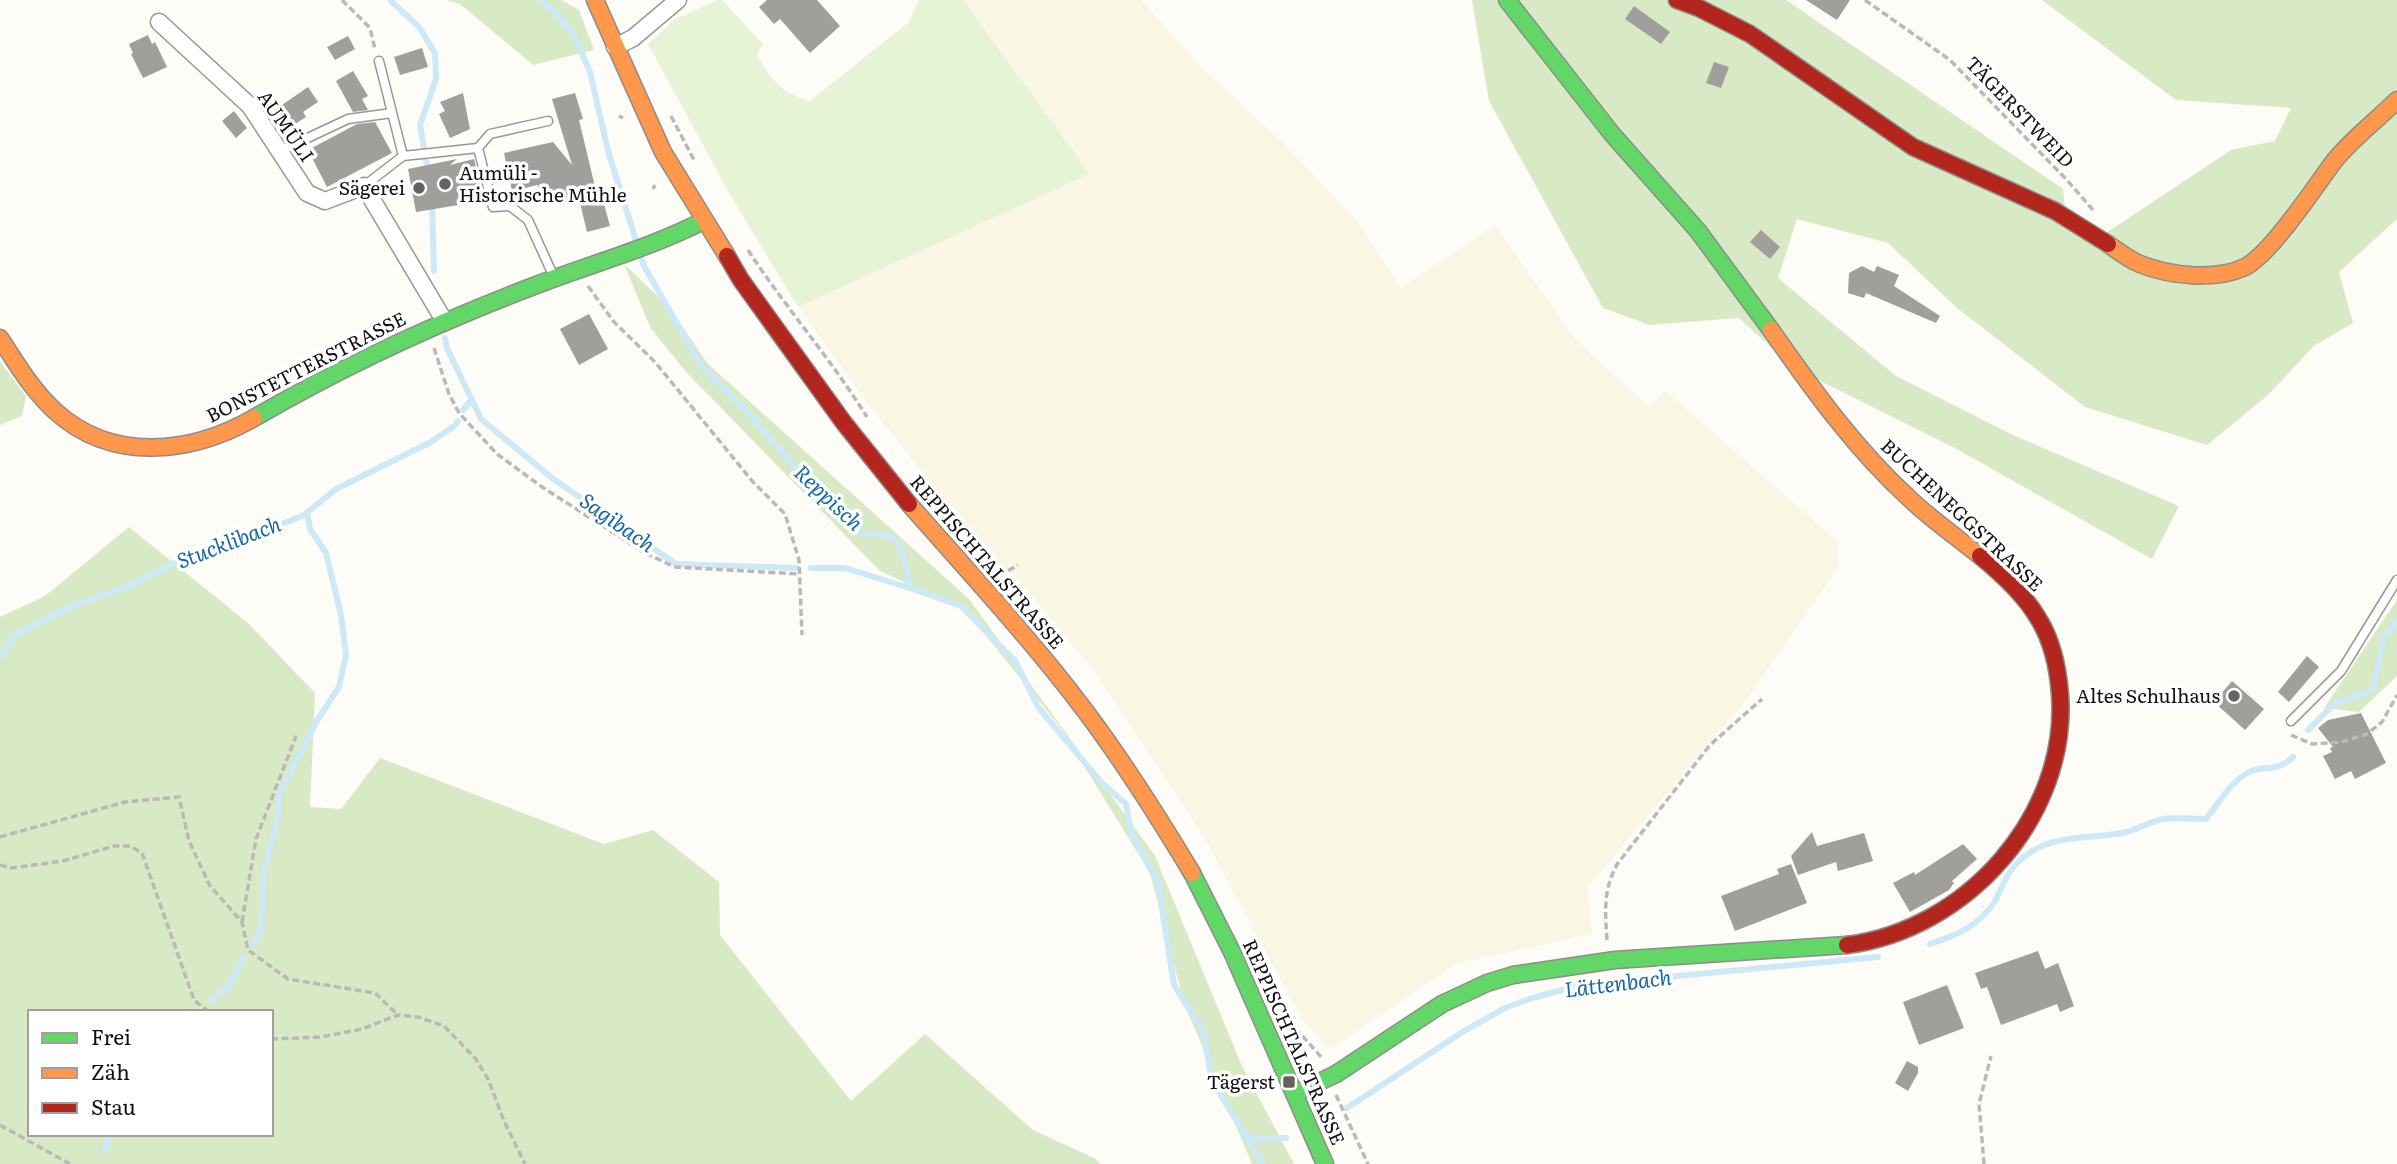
<svg xmlns="http://www.w3.org/2000/svg" width="2397" height="1164" viewBox="0 0 2397 1164" font-family="Literata,serif">
  <style>
    .farmland { fill: #f9f7e4 }
    .green { fill: #e7f3d7 }
    .forest { fill: #d8eac5; fill-rule: evenodd }
    .lines { fill: none; stroke-linecap: round; stroke-linejoin: round }
    .stream { stroke: #cde8f7; stroke-width: 6 }
    .building { fill: #a19f9c }
    .lane-casing { stroke: #979795; stroke-width: 11 }
    .street-casing { stroke: #979795; stroke-width: 19 }
    .fast-casing { stroke: #8e8d8b; stroke-width: 19 }
    .slow-casing { stroke: #8e8d8b; stroke-width: 19 }
    .jam-casing { stroke: #8e8d8b; stroke-width: 19 }
    .path { stroke: #b9b9b8; stroke-width: 3.5; stroke-dasharray: 7 3.5; stroke-linecap: butt }
    .lane { stroke: #fffffe; stroke-width: 8 }
    .street { stroke: #fffffe; stroke-width: 16 }
    .fast { stroke: #63d668; stroke-width: 16 }
    .slow { stroke: #ff974d; stroke-width: 16 }
    .jam { stroke: #b3261e; stroke-width: 16 }
    .poi-dot { fill: #646362; stroke: #fff; stroke-width: 2.5 }
    .labels { text-anchor: middle; stroke-width: 7; stroke-linejoin: round; paint-order: stroke }
    .street-label { font-size: 19px; fill: #111; stroke: #fff }
    .poi-label { font-size: 19px; fill: #111; stroke: #fff; text-anchor: end }
    .water-label { font-size: 21px; font-style: italic; fill: #1768a6; stroke: #fff }
  </style>
  <rect width="100%" height="100%" fill="#fdfcf7"/>
  <path class="farmland" d="M963 0H1141L1196 62 1283 143 1355 218 1401 288 1495 225 1576 340 1650 407 1665 390 1837 541 1839 566 1748 698 1587 888 1592 934 1458 963 1330 1049 1303 1021 1204 837 1097 675 1019 580 996 560 910 457 871 408 798 307 1090 174Z"/>
  <path class="green" d="M718 0H722L763 44 757 54C769 78 782 94 810 101L908 23 919 0H963L1090 174 798 307 729 193 648 44 675 19Z"/>
  <path class="forest" d="M446 0H562L579 10 594 50 533 65 460 4Z
    M1472 0H1786L2063 189 2065 207 2106 233 2231 150 2275 141 2291 108 2176 100 2042 0H2397V219L2339 272 2353 323 2314 346 2267 396 2207 445 2085 407 1957 308 1888 243 1797 219 1778 278 1896 376 2013 435 2179 506 2152 559 1953 447 1794 368 1739 318 1650 325 1603 308 1489 101Z
    M624 264 670 308 707 363 969 599 1155 856 1242 1066 1294 1164H1252L1184 1003 1150 873 1060 727 965 610 880 571 686 372 650 327Z
    M0 361 26 396 22 416 0 425Z
    M129 527 248 623 315 693 310 807 341 809 380 758 604 844 653 830 719 882 720 935 851 1101 925 1034 1033 1130 1096 1159 1100 1164H0V617L45 596ZM30 1012H271V1134H30Z
    M2397 600V676L2359 712 2324 708Z"/>
  <g class="lines">
    <path class="stream" d="M390 0 419 27 435 53 436 79 420 125 428 171
      M541 0 551 8 574 35 590 72 608 151 644 266 701 365 753 418 809 484 863 533 893 537 902 551 910 588 961 606 1016 662 1038 707 1101 782 1126 804 1131 833 1158 883 1174 985 1203 1031 1212 1081 1263 1164
      M432 202 434 271
      M445 338 447 348 481 419 552 478 676 564 797 568
      M463 410 472 399
      M811 568H845L910 588
      M0 658 14 635 67 608 128 586 174 563 231 545 304 515 336 489 431 442 454 426 458 421
      M2308 730 2334 704 2373 690 2384 637 2397 621
      M253 944 261 930 264 870 278 817 279 794 318 719 339 687 346 655 341 615 326 553 310 529 307 512
      M1930 944C1957 935 1979 926 1995 901 2002 889 2006 874 2016 864 2046 832 2089 840 2127 832 2139 829 2151 821 2163 819 2176 817 2192 819 2206 819 2218 804 2230 783 2247 773 2262 763 2274 775 2293 757
      M211 1001 228 987 244 957
      M1347 1108 1464 1031 1505 1008 1532 998 1581 985 1878 957
      M1246 1136 1261 1139 1286 1138
      M105 1150 110 1134"/>
  </g>
  <path class="building" d="M767 0H817L840 26 810 53 780 19 774 24 759 7Z
    M1806 0H1850L1837 20Z
    M1634 6 1670 32 1661 44 1625 19Z
    M148 35 152 44 155 42 167 67 143 78 131 54 133 53 129 44Z
    M348 36 355 49 335 60 327 47Z
    M422 48 428 67 400 75 394 57Z
    M1714 62 1729 67 1721 88 1706 83Z
    M353 71 368 96 362 99 368 110 353 112 336 81Z
    M308 87 318 102 303 112 306 117 292 126 279 107Z
    M463 93 470 129 450 138 439 114 445 111 440 102Z
    M575 93 583 119 579 120 597 195 601 193 610 226 587 232 578 195 543 204 538 185 512 191 504 153 553 142 572 165 552 99Z
    M234 111 247 128 236 138 222 121Z
    M375 122 392 153 327 187 308 150 357 124Z
    M457 159 450 165 474 159 483 201 416 212 408 169Z
    M1761 230 1780 247 1770 259 1750 242Z
    M1862 266 1874 272 1877 266 1899 275 1894 286 1940 316 1936 323 1866 293 1864 298 1848 293 1849 273Z
    M589 314 608 349 579 365 560 329Z
    M2307 656 2319 667 2289 702 2278 692Z
    M2232 681 2264 709 2245 730 2214 702Z
    M2361 713 2386 763 2355 779 2351 771 2335 779 2323 756 2332 752 2330 748 2333 747 2318 728 2328 720Z
    M1812 832 1817 846 1864 833 1873 861 1838 871 1836 862 1798 875 1791 856Z
    M1963 844 1977 859 1952 881 1954 883 1949 890 1910 912 1893 883 1914 872 1915 875Z
    M1791 864 1807 903 1735 931 1721 896 1779 874 1777 869Z
    M2038 951 2045 969 2058 963 2074 1006 2060 1012 2057 1004 2001 1025 1987 987 1981 989 1975 973Z
    M1947 985 1964 1028 1919 1045 1903 1002Z
    M1907 1061 1918 1067V1073L1908 1091 1895 1083Z"/>
  <g class="lines">
    <defs>
      <path id="lane" d="M379 61 403 156
        M478 148 493 207 510 206 528 220 553 275
        M280 151 348 119 392 113
        M364 186 403 156 478 148 490 134 548 121
        M2291 721 2341 671 2397 580"/>
      <path id="street" d="M159 22 250 106 307 193 325 201 364 186 445 322
        M615 47 633 38 678 0"/>
      <path id="fast" d="M1507 0 1612 134 1698 231 1771 330
        M254 418C345 365 441 321 539 284 594 263 650 248 703 221
        M1192 873 1232 952 1325 1164
        M1294 1094 1336 1074 1442 1004 1487 983 1513 975 1615 960 1847 945"/>
      <path id="slow" d="M595 0 663 152 727 256
        M2108 244C2118 251 2128 259 2140 264 2170 276 2215 281 2245 267 2271 254 2316 185 2335 160 2353 138 2377 120 2397 100
        M1771 330C1813 390 1856 450 1910 499 1932 520 1957 537 1980 556
        M0 338C16 363 32 390 55 411 112 463 191 454 254 418
        M909 504C969 572 1031 639 1086 712 1125 764 1159 818 1192 873"/>
      <path id="jam" d="M1677 0 1699 8 1750 34 1913 147 2055 211 2108 244
        M727 256 741 280 844 423 909 504
        M1847 945C1966 930 2069 816 2060 694 2058 668 2052 640 2038 618 2024 594 2002 574 1980 556"/>
    </defs>
    <use href="#lane" class="lane-casing"/>
    <use href="#street" class="street-casing"/>
    <use href="#fast" class="fast-casing"/>
    <use href="#slow" class="slow-casing"/>
    <use href="#jam" class="jam-casing"/>
    <path class="path" d="M342 0 370 28 375 49
      M1865 0 1950 60 2066 179 2093 210
      M619 116 623 118
      M671 116 695 162
      M653 189 655 185
      M748 250C785 307 831 359 867 417
      M588 286 614 322 655 362 753 482 785 514 799 560 802 635
      M434 348 449 394 459 413 497 454 542 487 645 553 675 567 799 574
      M999 576 1018 565
      M2291 735 2312 744 2341 742 2367 734 2382 722 2397 695
      M0 837 125 802 179 797 189 841 210 886 242 922 248 950 288 979 375 993 398 1015
      M0 865 11 868 63 861 114 846H130L142 853 194 1000 209 1012
      M242 922 256 839 296 736
      M1607 940C1605 912 1603 888 1618 863L1710 745 1762 699
      M1252 944 1298 1031 1323 1059
      M271 1039 321 1037 362 1029 398 1015 418 1017 444 1026 475 1058 488 1079 504 1121 525 1164
      M1336 1095 1368 1164
      M0 1125 70 1164
      M1984 1164 1979 1104 1991 1056"/>
    <use href="#lane" class="lane"/>
    <use href="#street" class="street"/>
    <use href="#fast" class="fast"/>
    <use href="#slow" class="slow"/>
    <use href="#jam" class="jam"/>
  </g>
  <g class="poi-dot">
    <circle cx="445" cy="184" r="7"/>
    <circle cx="419" cy="188" r="7"/>
    <circle cx="2234" cy="696" r="7"/>
    <rect x="1282" y="1075" width="14" height="14" rx="3.5"/>
  </g>
  <g class="labels">
    <g class="street-label">
      <text transform="translate(2020 112) rotate(46)" y="7">TÄGERSTWEID</text>
      <text transform="translate(286 126) rotate(55)" y="7">AUMÜLI</text>
      <text transform="translate(306 367) rotate(-27)" y="7">BONSTETTERSTRASSE</text>
      <text transform="translate(1962 515) rotate(43)" y="7">BUCHENEGGSTRASSE</text>
      <text transform="translate(987 562) rotate(49)" y="7">REPPISCHTALSTRASSE</text>
      <text transform="translate(1294 1042) rotate(66)" y="7">REPPISCHTALSTRASSE</text>
    </g>
    <g class="poi-label">
      <text x="459" y="180" text-anchor="start">Aumüli -<tspan x="459" dy="22">Historische Mühle</tspan></text>
      <text x="405" y="195">Sägerei</text>
      <text x="2220" y="703">Altes Schulhaus</text>
      <text x="1275" y="1089">Tägerst</text>
    </g>
    <g class="water-label">
      <text transform="translate(828 498) rotate(43)" y="7">Reppisch</text>
      <text transform="translate(617 523) rotate(35)" y="7">Sagibach</text>
      <text transform="translate(229 543) rotate(-21)" y="7">Stucklibach</text>
      <text transform="translate(1618 984) rotate(-7)" y="7">Lättenbach</text>
    </g>
  </g>
  <rect x="28" y="1010" width="245" height="126" fill="#ffffff" stroke="#a0a0a0" stroke-width="2"/>
  <rect x="42" y="1033" width="35" height="10" fill="#63d668" stroke="#a0a0a0" stroke-width="2"/>
  <text x="91" y="1045" font-size="21" fill="#111111">Frei</text>
  <rect x="42" y="1068" width="35" height="10" fill="#ff974d" stroke="#a0a0a0" stroke-width="2"/>
  <text x="91" y="1080" font-size="21" fill="#111111">Zäh</text>
  <rect x="42" y="1103" width="35" height="10" fill="#b3261e" stroke="#a0a0a0" stroke-width="2"/>
  <text x="91" y="1115" font-size="21" fill="#111111">Stau</text>
</svg>
